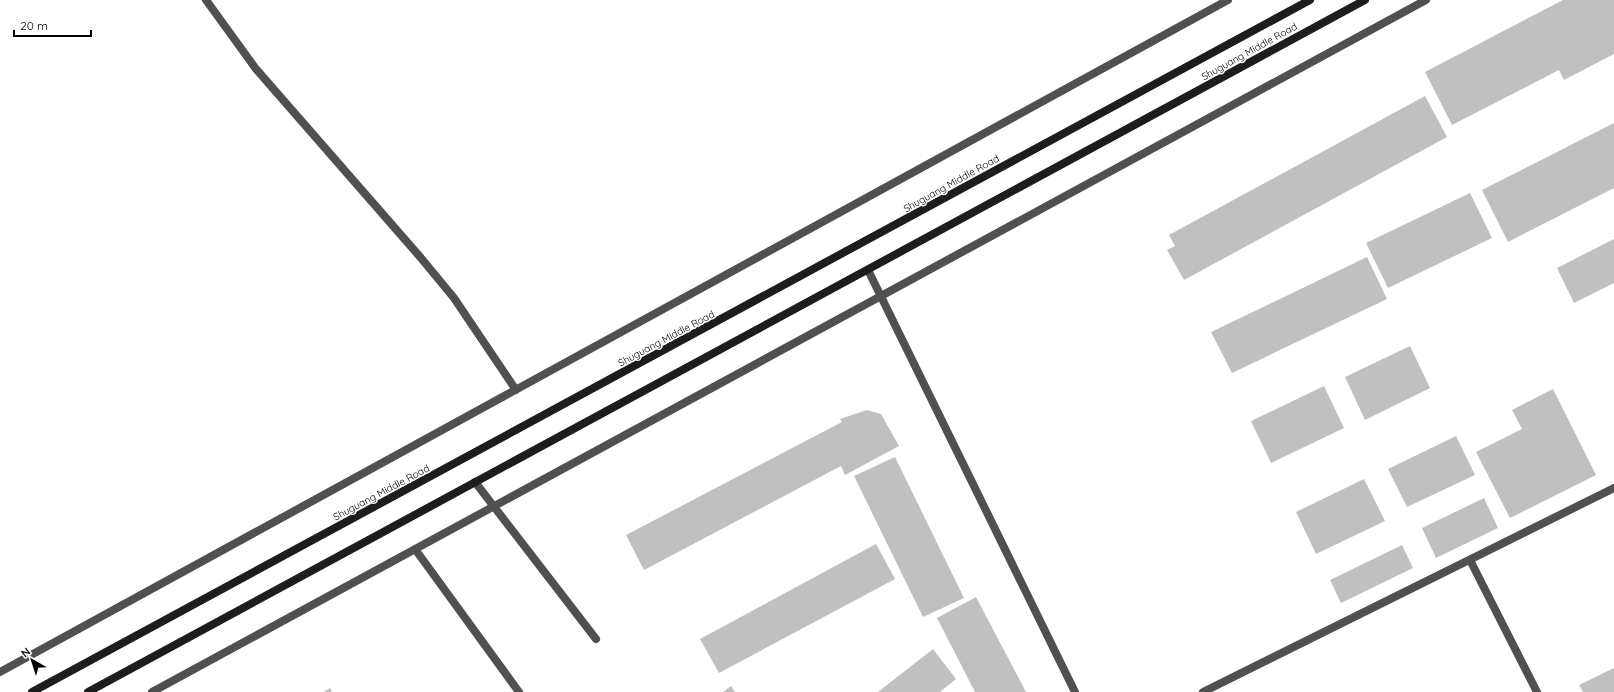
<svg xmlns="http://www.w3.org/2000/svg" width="1614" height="692" viewBox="0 0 1614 692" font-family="Quicksand,sans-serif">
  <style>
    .building { fill: #c0c0c0 }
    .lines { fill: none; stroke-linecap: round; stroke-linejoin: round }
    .service { stroke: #505050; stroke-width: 8 }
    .minor { stroke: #505050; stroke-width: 8 }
    .tertiary { stroke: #505050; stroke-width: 8 }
    .secondary { stroke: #1d1d1d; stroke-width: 8 }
    .labels { text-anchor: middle; stroke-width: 3; stroke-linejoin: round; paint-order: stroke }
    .street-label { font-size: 10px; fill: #000; stroke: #fff }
  </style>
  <rect width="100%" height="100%" fill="#fff"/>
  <path class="building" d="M1563 0H1614V54L1564 80 1559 70 1452 125 1425 72Z
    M1425 96 1447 137 1184 280 1167 250 1175 246 1169 235Z
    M1614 123V188L1508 242 1482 190Z
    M1470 193 1492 238 1388 288 1366 243Z
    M1614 239V283L1574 303 1557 268Z
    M1367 257 1387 299 1232 373 1211 332Z
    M1410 346 1430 388 1365 420 1345 377Z
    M1324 386 1344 428 1271 463 1251 421Z
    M1553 389 1596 475 1510 518 1476 452 1522 429 1512 410Z
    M867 410 881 414 899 446 845 475 841 466 644 570 626 535 842 422 840 419Z
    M1456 436 1475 475 1407 507 1388 469Z
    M895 457 964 598 923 617 854 476Z
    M1364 479 1385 521 1316 554 1296 512Z
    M1484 498 1498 528 1436 558 1422 528Z
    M876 544 895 579 719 673 700 639Z
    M1402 545 1413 568 1341 603 1330 580Z
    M976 597 1026 692H975L937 618Z
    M933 649 956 679 940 692H878Z
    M1614 668V692H1583L1579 685Z
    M731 686 735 692H723Z
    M330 688 332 692H324Z"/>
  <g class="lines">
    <path class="service" d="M475 482 596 639
      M1470 560 1537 692"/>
    <path class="minor" d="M206 0 256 69 421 258 454 298 516 390
      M415 549 519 692
      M0 672 1228 0
      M152 692 1426 0
      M1203 692 1614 488"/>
    <path class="tertiary" d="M868 270 1075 692"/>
    <path class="secondary" d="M32 692 1310 0
      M88 692 1365 0"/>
  </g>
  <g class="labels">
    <g class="street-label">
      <text transform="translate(1249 51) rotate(-29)" y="4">Shuguang Middle Road</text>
      <text transform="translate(951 183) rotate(-29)" y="4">Shuguang Middle Road</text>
      <text transform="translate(666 338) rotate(-28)" y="4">Shuguang Middle Road</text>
      <text transform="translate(381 492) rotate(-28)" y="4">Shuguang Middle Road</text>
    </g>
  </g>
  <g transform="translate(32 660) rotate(321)" stroke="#ffffff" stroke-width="3" paint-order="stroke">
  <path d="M0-3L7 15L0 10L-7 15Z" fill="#000000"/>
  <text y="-6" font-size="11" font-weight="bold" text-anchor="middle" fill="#000000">N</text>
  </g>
  <path d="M14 30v6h77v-6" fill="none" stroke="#000000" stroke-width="2"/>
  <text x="20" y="30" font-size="12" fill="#000000" stroke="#ffffff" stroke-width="3" paint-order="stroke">20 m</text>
</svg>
